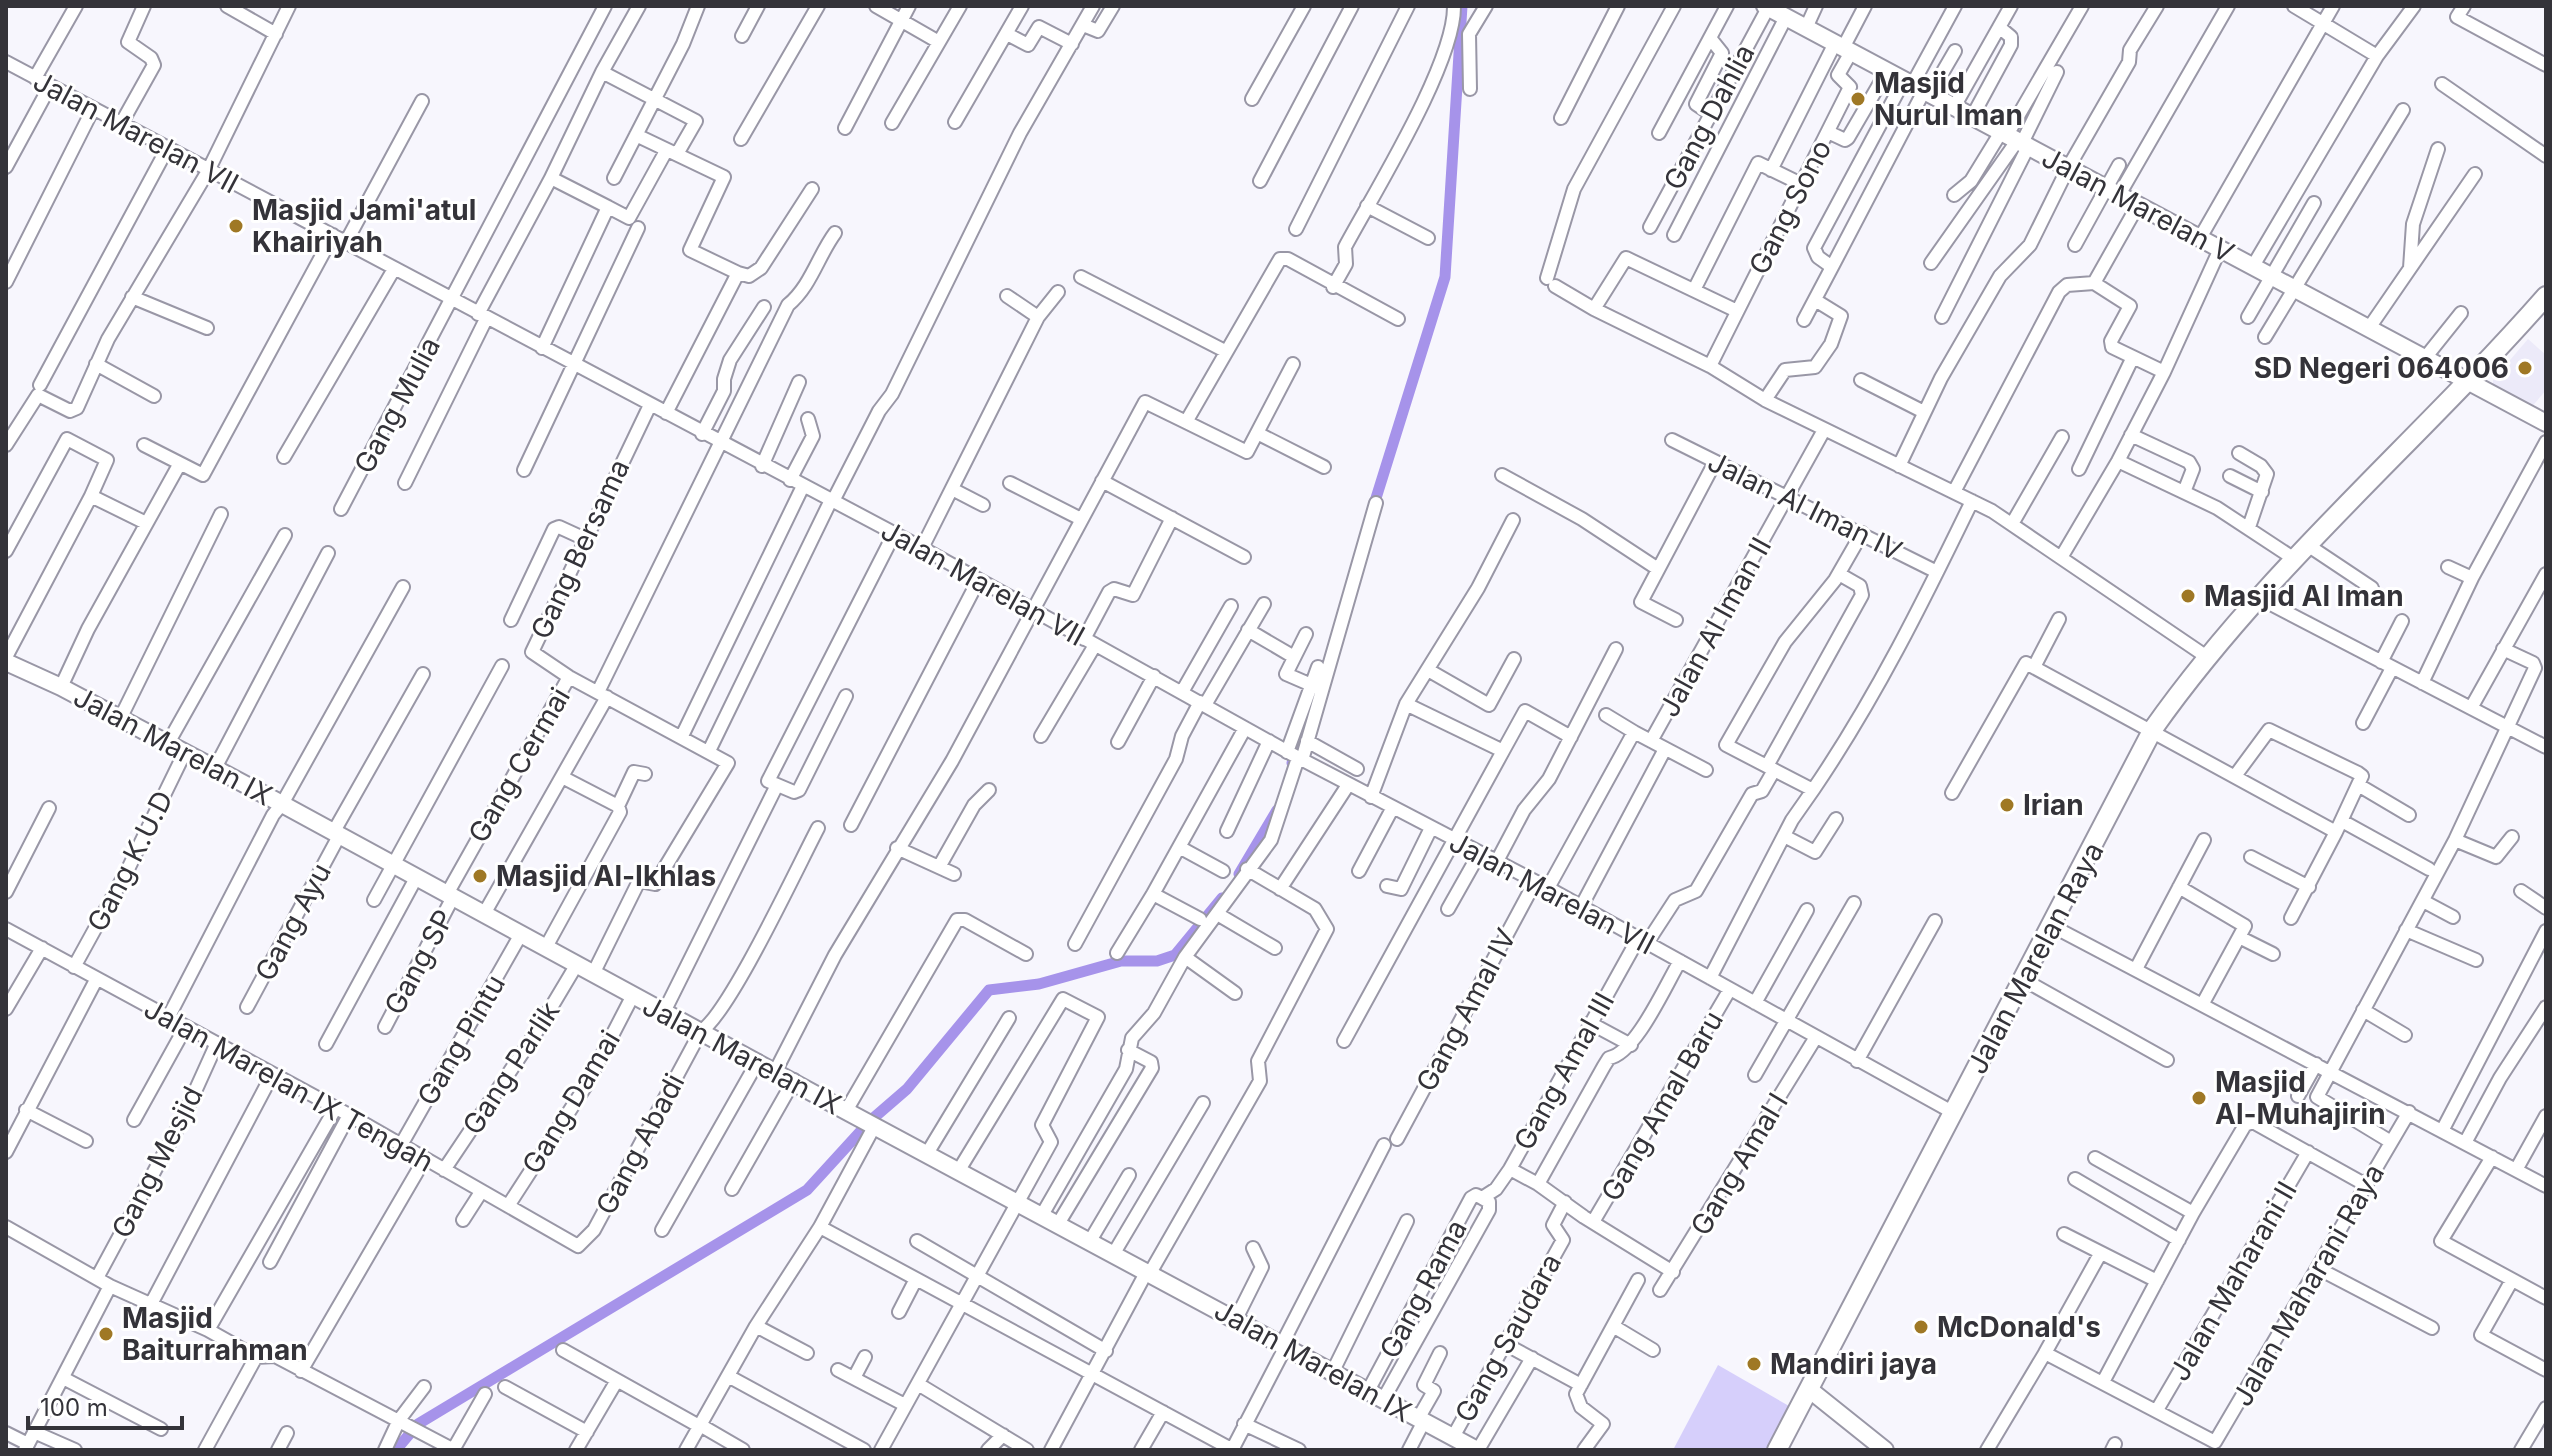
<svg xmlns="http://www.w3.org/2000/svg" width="2552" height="1456" viewBox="0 0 2552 1456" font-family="Inter,sans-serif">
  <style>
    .built { fill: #eceaf9 }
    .green { fill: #d6cffb }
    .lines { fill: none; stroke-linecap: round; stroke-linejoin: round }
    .canal { stroke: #a693ea; stroke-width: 11 }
    .street-casing { stroke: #9997a6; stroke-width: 16 }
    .secondary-casing { stroke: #9997a6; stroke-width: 20 }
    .primary-casing { stroke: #9997a6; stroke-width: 22 }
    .street { stroke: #fff; stroke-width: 12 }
    .secondary { stroke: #fff; stroke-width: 16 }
    .primary { stroke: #fff; stroke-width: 18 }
    .poi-dot { fill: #9f7825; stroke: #fff; stroke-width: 3 }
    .labels { text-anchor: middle; stroke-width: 6; stroke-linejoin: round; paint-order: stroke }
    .poi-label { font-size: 28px; font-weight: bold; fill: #343339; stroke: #fff; text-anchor: start }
    .street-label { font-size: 28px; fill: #343339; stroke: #fff }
  </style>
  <rect width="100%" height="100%" fill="#f7f6fd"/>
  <path class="built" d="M2528 339 2546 355V390L2530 409 2493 387V380Z"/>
  <path class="green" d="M1718 1365 1789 1406 1766 1450H1673Z"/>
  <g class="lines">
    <path class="canal" d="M1372 511 1445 277 1462 6
      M1292 763 1313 695
      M1239 874 1277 810
      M396 1450 418 1424 807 1190 870 1121 907 1089 989 990 1039 984 1121 961H1157L1175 955 1222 898"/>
    <defs>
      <path id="street" d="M227 6 276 34
        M639 6 602 72 696 121 677 154
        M876 6 937 41
        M2294 6 2377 56
        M2464 6 2457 17 2546 65
        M1083 25 1098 31 1113 6
        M1806 28 1816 6
        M1007 34 1028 45 1039 27 1072 44
        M742 36 758 6
        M1710 38 1722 53 1696 104 1711 114
        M1843 48 1865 6
        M6 62 922 548 1297 757 1548 888 1954 1113
        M35 78 76 6
        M2442 84 2546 156
        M1912 85 1955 6
        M1470 89 1469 34 1486 6
        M1930 94 1955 51
        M1252 99 1304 6
        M1954 107 2011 6
        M1972 117 2011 45V37L1999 27
        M1561 118 1618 6
        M955 122 1022 6
        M892 123 960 6
        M121 124 154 65 151 58 128 42 144 6
        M845 128 909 6
        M1828 132 1845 140 1848 138 1887 71
        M1659 133 1727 6
        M636 135 724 177 690 250 738 273
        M2007 135 2082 6
        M741 139 818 6
        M2022 143 2057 72
        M6 167 50 86
        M1771 170 1835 43
        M551 178 608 207
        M614 178 683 44 698 6
        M1260 181 1352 6
        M1954 195 1971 181 2001 132
        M2119 195 2228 6
        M1367 206 1428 238
        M1650 227 1769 6
        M1296 229 1408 6
        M1674 235 1786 17
        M2200 238 2333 6
        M346 242 422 101
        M2075 245 2119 165
        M1931 263 2017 141
        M2253 266 2377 56 2414 6
        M1832 267 1924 91
        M2410 268 2413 224 2438 149
        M1081 277 1225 351
        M1547 278 1574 189 1674 6
        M6 282 93 109
        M2094 283 2130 306 2111 341 2112 347 2164 372
        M1555 286 1594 309 1710 366 1765 400 1992 511 2207 657
        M1333 287 1346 264 1345 247C1374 193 1455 63 1454 6
        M1694 290 1758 163 1801 184
        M132 297 207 328
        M1594 309 1626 258 1737 311
        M478 314 551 178 602 72
        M1038 317 1058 292
        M1942 317 2028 147
        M2248 317 2314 203
        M1804 320 1832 267 1818 257 1814 248 1904 80
        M2369 328 2475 174
        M2265 337 2403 110
        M542 348 608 207 629 218 666 151
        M2425 358 2461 313
        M96 364 154 396
        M1710 366 1850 87 1838 75 1851 52
        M1861 380 1924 412
        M40 385 167 149
        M1765 400 1785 370 1815 367 1831 344 1841 316 1815 300
        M666 413 738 273 749 276 761 268 812 189
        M1186 422 1247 452 1293 364
        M1257 433 1324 467
        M702 434 724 391V379L730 360 764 307
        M2131 435 2189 462 2193 469 2184 492
        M1672 440 1937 572
        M6 445 38 395 70 411 77 408 108 339 208 171 289 6
        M144 445 203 475 333 235
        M2239 453 2261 466 2267 474 2249 527
        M284 457 394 269
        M2118 461 2217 508 2296 560
        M762 466 799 382
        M1899 466 1941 378 2000 276 2030 245 2068 168 2129 62 2130 50 2157 6
        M2079 469 2132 359
        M524 470 638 228
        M1502 475 1582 519 1658 569
        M2230 476 2262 492
        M790 480 813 436 808 419
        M1102 481 1244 557
        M405 483 486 319
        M1010 483 1081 519
        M952 489 983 505
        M1954 492 2059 292 2067 285 2094 283 2138 205
        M833 501 879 411 892 394 1020 133 1093 6
        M341 509 605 6
        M2012 524 2062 437
        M2309 546 2372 588
        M922 548 1038 317 1007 296
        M6 551 67 439 107 460 91 496
        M2062 556 2118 461 2164 372 2220 249
        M2448 567 2472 578
        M2261 599 2546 747
        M511 620 554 529 559 527 583 538
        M1676 620 1641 602 1715 462
        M1248 630 1294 657
        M1306 634 1286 674 1316 687
        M1084 639 1109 592 1114 589 1133 595 1172 518
        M6 657 91 496 146 523
        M2381 662 2402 621
        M2034 667 2059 619
        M1428 670 1489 705 1514 659
        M2422 683 2472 578 2546 442
        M61 687 88 629 179 465
        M598 692 788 305C811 286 818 256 835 233
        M1182 692 1231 606
        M846 696 799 790 794 792 768 781 894 534
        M1205 705 1264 604
        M2471 708 2546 574
        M1606 715 1634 732
        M120 719 221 514
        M2363 723 2392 668
        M682 736 803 486
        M1041 736 1095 645
        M1307 741 1357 769
        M1651 741 1824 430
        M1118 742 1154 676
        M167 745 285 535
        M709 751 831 500
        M1503 751 1525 711 1571 737
        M1287 752 1318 667
        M1302 760 1376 503
        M1767 766 1862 595 1860 586 1839 574
        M214 770 328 553
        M2235 776 2269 730 2358 773 2362 776 2336 832
        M562 777 618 806
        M2360 786 2409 815
        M1813 790C1875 699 1924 600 1972 501
        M1952 793 2026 663 2336 832 2291 918
        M1371 797 1406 704 1478 588 1513 520
        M2342 821 2429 869
        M851 825 978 581
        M1227 831 1269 741
        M333 833 423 674
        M1784 836 1815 852 1836 819
        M2455 840 2496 857 2512 837
        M1179 847 1223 871
        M897 848 954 874
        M2251 857 2309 887
        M1496 863 1524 810 1549 779 1616 649
        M939 867 974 805 989 790
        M1359 871 1392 809
        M1387 886 1401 889 1430 830
        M2179 887 2245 926 2202 1005
        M1548 888 1634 732 1706 770
        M1280 889 1348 785
        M2521 891 2546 908
        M6 892 49 808
        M447 894 569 677
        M1153 894 1200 919
        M374 900 502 666
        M2423 901 2453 917
        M1581 907 1665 749
        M1448 909 1479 854
        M484 914 607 697
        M1219 915 1275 948
        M2052 926 2546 1186
        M6 929 349 1115 578 1246 594 1230 701 1031C729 1014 798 866 818 828
        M2406 930 2476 960
        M2241 938 2273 954
        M1647 943 1675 900 1696 891 1752 794 1762 791 1773 772
        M1075 944 1176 759 1182 736 1200 702
        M546 947 620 812 618 806 634 772 645 774
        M1117 953 1153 894 1245 728
        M1185 957 1235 993
        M74 967 129 867 184 754
        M2136 969 2204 840
        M593 974 639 881 655 884 728 763 569 677 532 652 650 405
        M1710 978 1792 820 1813 790 1726 745 1785 642 1835 580 1862 533
        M2024 980 2167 1060
        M1755 1003 1807 910
        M247 1007 339 836
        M6 1009 42 948
        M2363 1010 2405 1035
        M664 1012 777 785
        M168 1018 273 815 282 804 403 587
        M1590 1023 1631 1045
        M385 1027 453 897
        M1344 1041 1503 751 1406 704
        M326 1044 416 878
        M1857 1061 1935 921
        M776 1070 835 955 952 761 1145 402 1186 422 1280 259H1288L1398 319
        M1755 1075 1854 903
        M2298 1096 2316 1064
        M26 1110 86 1141
        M846 1111 957 920H965L1026 954
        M134 1120 185 1028
        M2442 1131 2546 931
        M1397 1139 1535 882
        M2391 1142 2317 1097 2455 840 2535 668 2533 663 2503 649
        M2465 1143 2500 1078 2546 1007
        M401 1145 521 934
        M6 1152 96 980
        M928 1152 1009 1018
        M2492 1157 2441 1241 2546 1298
        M2095 1158 2193 1213
        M1510 1169 1538 1184 1604 1066 1609 1058C1636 1053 1665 986 1680 961
        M444 1170 537 1031 577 964
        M2516 1170 2546 1116
        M2075 1179 2179 1240
        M1538 1184 1584 1217 1673 1272
        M732 1189 794 1080
        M1482 1198 1496 1189 1510 1169 1638 939
        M508 1206 587 1084 632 997
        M1042 1215 1126 1069 1132 1038 1154 1013 1185 957 1271 840 1298 758
        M463 1220 481 1192
        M1593 1222 1730 989
        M1058 1224 1152 1068 1151 1062 1128 1050
        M6 1227 110 1286 208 1330 256 1357
        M820 1227 1233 1450
        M662 1230 758 1061
        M2064 1234 2157 1281
        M917 1241 1106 1351
        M1090 1241 1129 1175
        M1114 1253 1203 1103
        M270 1262 349 1115
        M2319 1269 2432 1328
        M1150 1273 1260 1081 1258 1061 1327 929 1315 909 1247 869
        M97 1278 183 1118 216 1045
        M2512 1280 2481 1335 2546 1370
        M1660 1290 1816 1037
        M150 1306 272 1075
        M899 1312 916 1279
        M1236 1319 1262 1267 1253 1248
        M756 1326 807 1353
        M1613 1326 1653 1350
        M208 1330 335 1109
        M1282 1344 1384 1145
        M1505 1344 1581 1385
        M563 1350 699 1426
        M2045 1353 2100 1254
        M838 1370 905 1405
        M301 1371 424 1160
        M1333 1371 1407 1221
        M728 1376 864 1450
        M63 1378 161 1429
        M854 1378 865 1357
        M2103 1382 2193 1213 2245 1125 2253 1122 2366 1185
        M918 1384 1027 1450
        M505 1387 587 1432
        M1368 1391 1471 1198 1476 1195 1482 1198
        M1383 1400 1489 1210V1202L1482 1198
        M2157 1410 2308 1152
        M1418 1419 1434 1391 1424 1385 1440 1353
        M1244 1424 1299 1450
        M700 1425 743 1450
        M34 1432 75 1450
        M6 1433 28 1444
        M1453 1437 1563 1240 1553 1225 1565 1202
        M25 1450 110 1286
        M205 1450 256 1357 275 1356 454 1450
        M278 1450 287 1433
        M385 1450 399 1420 424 1387
        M453 1450 485 1394
        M576 1450 616 1382
        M686 1450 756 1326 820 1227 875 1125
        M881 1450 1051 1142 1042 1125 1098 1017 1063 999 959 1170
        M988 1450 1003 1435
        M1051 1450 1147 1271
        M1141 1450 1163 1412
        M1232 1450 1286 1346
        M1409 1450 1424 1421
        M1478 1450 1532 1358
        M1584 1450 1603 1424 1581 1407 1576 1394 1638 1280
        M1987 1450 2045 1353 2215 1442 2409 1112
        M2112 1450 2115 1444
        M2521 1450 2546 1408"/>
      <path id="secondary" d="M1765 6 2546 423
        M6 662 61 687 282 804 846 1111 1477 1450
        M1810 1390 1885 1450"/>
      <path id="primary" d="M1777 1450 2153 729C2265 570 2418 442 2546 296"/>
    </defs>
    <use href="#street" class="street-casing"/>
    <use href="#secondary" class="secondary-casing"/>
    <use href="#primary" class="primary-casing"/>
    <use href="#street" class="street"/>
    <use href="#secondary" class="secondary"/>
    <use href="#primary" class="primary"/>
  </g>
  <g class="poi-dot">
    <circle cx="1858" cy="99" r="8"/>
    <circle cx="236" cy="226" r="8"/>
    <circle cx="2525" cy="368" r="8"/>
    <circle cx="2188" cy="596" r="8"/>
    <circle cx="2007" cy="805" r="8"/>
    <circle cx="480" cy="876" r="8"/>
    <circle cx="2199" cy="1098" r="8"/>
    <circle cx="1921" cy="1327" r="8"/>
    <circle cx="106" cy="1334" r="8"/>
    <circle cx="1754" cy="1364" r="8"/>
  </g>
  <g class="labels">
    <g class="poi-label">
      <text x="1874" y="93">Masjid<tspan x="1874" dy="32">Nurul Iman</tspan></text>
      <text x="252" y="220">Masjid Jami'atul<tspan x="252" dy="32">Khairiyah</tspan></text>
      <text x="2509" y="378" text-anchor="end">SD Negeri 064006</text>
      <text x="2204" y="606">Masjid Al Iman</text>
      <text x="2023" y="815">Irian</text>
      <text x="496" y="886">Masjid Al-Ikhlas</text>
      <text x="2215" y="1092">Masjid<tspan x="2215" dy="32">Al-Muhajirin</tspan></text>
      <text x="122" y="1328">Masjid<tspan x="122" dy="32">Baiturrahman</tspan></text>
      <text x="1937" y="1337">McDonald's</text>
      <text x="1770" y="1374">Mandiri jaya</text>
    </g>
    <g class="street-label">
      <text transform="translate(1709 117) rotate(-62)" y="10">Gang Dahlia</text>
      <text transform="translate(136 132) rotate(28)" y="10">Jalan Marelan VII</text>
      <text transform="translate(2138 205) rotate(28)" y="10">Jalan Marelan V</text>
      <text transform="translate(1790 207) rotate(-63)" y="10">Gang Sono</text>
      <text transform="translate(397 405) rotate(-62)" y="10">Gang Mulia</text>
      <text transform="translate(1805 506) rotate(26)" y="10">Jalan Al Iman IV</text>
      <text transform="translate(580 549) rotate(-65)" y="10">Gang Bersama</text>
      <text transform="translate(983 583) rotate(29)" y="10">Jalan Marelan VII</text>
      <text transform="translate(1715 627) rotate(-61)" y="10">Jalan Al Iman II</text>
      <text transform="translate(173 746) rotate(28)" y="10">Jalan Marelan IX</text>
      <text transform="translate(519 765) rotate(-60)" y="10">Gang Cermai</text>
      <text transform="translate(130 861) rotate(-63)" y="10">Gang K.U.D</text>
      <text transform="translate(1552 893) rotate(28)" y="10">Jalan Marelan VII</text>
      <text transform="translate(293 922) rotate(-62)" y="10">Gang Ayu</text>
      <text transform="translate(2035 958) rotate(-62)" y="10">Jalan Marelan Raya</text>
      <text transform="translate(419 962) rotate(-62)" y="10">Gang SP</text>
      <text transform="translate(1466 1010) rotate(-62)" y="10">Gang Amal IV</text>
      <text transform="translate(461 1040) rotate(-60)" y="10">Gang Pintu</text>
      <text transform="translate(742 1055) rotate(28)" y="10">Jalan Marelan IX</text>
      <text transform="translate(511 1068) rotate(-57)" y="10">Gang Parlik</text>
      <text transform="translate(1564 1071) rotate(-61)" y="10">Gang Amal III</text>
      <text transform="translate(289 1085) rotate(29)" y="10">Jalan Marelan IX Tengah</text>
      <text transform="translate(571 1102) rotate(-59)" y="10">Gang Damai</text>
      <text transform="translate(1662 1106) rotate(-60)" y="10">Gang Amal Baru</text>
      <text transform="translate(640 1144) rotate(-62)" y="10">Gang Abadi</text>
      <text transform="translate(157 1162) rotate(-63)" y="10">Gang Mesjid</text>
      <text transform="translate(1739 1164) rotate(-59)" y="10">Gang Amal I</text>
      <text transform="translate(2233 1281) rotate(-60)" y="10">Jalan Maharani II</text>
      <text transform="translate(2308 1285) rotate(-60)" y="10">Jalan Maharani Raya</text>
      <text transform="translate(1423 1289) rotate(-62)" y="10">Gang Rama</text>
      <text transform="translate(1508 1338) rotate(-61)" y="10">Gang Saudara</text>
      <text transform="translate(1313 1361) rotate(29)" y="10">Jalan Marelan IX</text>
    </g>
  </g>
  <rect width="2552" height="1456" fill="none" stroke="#343339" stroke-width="16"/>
  <path d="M28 1416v12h154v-12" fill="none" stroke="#343339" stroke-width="4"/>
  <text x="40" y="1416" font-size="24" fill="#343339" stroke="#ffffff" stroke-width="6" paint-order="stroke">100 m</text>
</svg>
